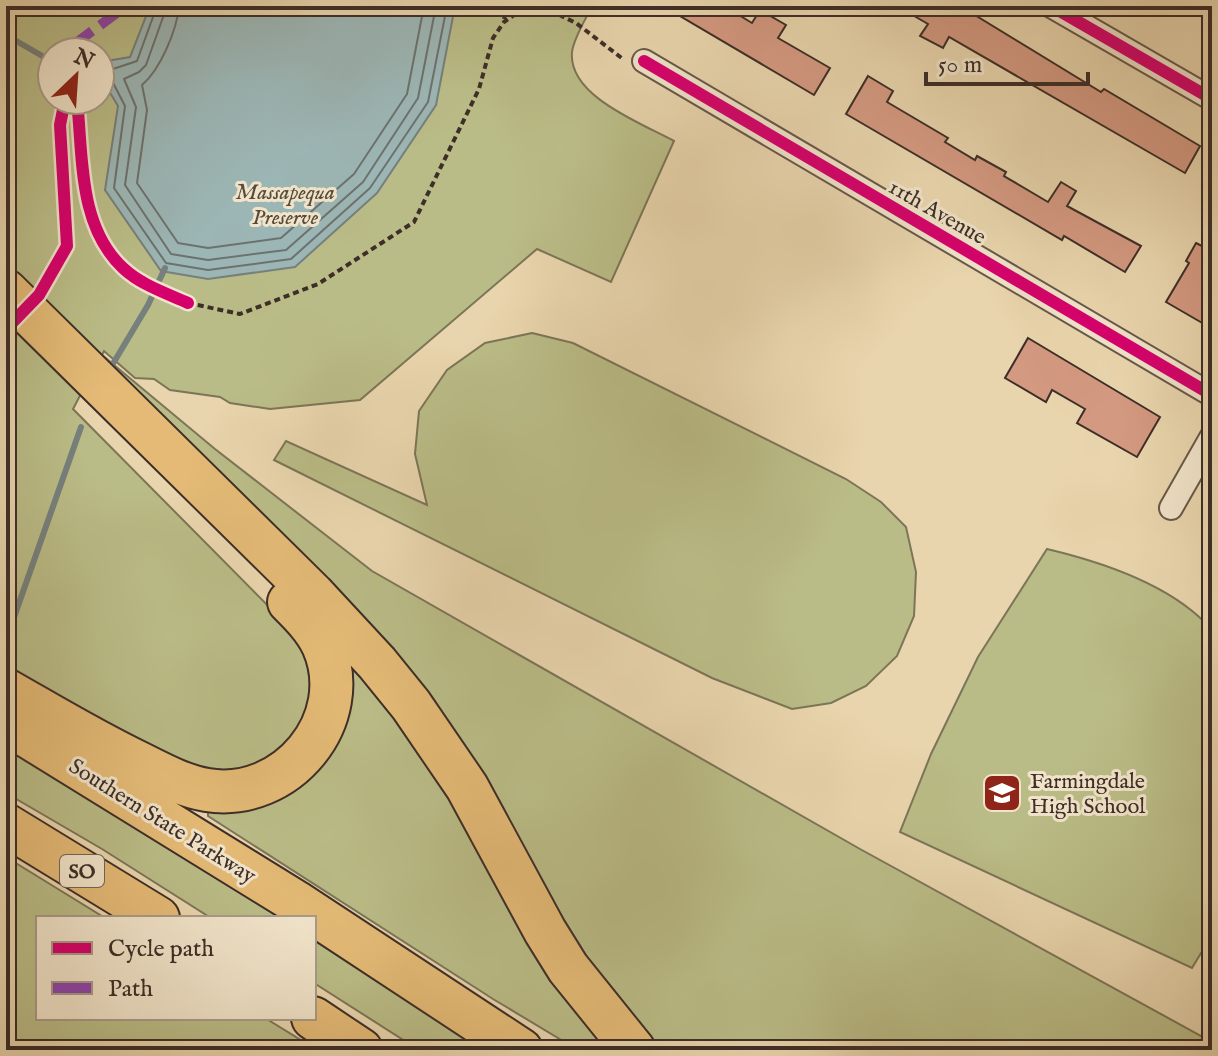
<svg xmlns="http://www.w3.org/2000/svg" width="1218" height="1056" viewBox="0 0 1218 1056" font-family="'IM FELL English',serif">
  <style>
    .green { fill: #babc87; stroke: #7c7558; stroke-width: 2; fill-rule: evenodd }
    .water { fill: #9cb6b5; stroke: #76807d; stroke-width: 2 }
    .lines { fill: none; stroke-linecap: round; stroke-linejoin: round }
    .shore { stroke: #6c726e; stroke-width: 2 }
    .stream { stroke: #76807d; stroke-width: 6 }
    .building { fill: #d49981; stroke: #3d2e28; stroke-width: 2 }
    .minor-casing { stroke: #685849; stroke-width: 26 }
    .motorway-casing { stroke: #3d2e28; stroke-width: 46 }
    .path { stroke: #3d2e28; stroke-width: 4; stroke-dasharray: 6 4; stroke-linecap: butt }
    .minor { stroke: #f1e4ca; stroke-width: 22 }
    .motorway { stroke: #e4ba76; stroke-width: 42 }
    .quiet { stroke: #8e44ad; stroke-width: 10; stroke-dasharray: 20 10; stroke-linecap: butt }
    .cycleway-casing { stroke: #f1e4ca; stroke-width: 17 }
    .cycleway { stroke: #d6006c; stroke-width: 12 }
    .labels { text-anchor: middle; stroke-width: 6; stroke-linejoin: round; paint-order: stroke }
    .shield { fill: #f1e4ca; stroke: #736559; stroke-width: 2 }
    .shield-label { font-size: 20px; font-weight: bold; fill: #3d2e28 }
    .park-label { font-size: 22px; font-style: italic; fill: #564a3b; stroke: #f1e4ca }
    .street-label { font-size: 22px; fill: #3d2e28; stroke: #f1e4ca }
    .poi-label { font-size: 22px; fill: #3d2e28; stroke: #f1e4ca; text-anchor: start }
  </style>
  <rect width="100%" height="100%" fill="#e9d5ad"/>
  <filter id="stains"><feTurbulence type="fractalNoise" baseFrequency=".0025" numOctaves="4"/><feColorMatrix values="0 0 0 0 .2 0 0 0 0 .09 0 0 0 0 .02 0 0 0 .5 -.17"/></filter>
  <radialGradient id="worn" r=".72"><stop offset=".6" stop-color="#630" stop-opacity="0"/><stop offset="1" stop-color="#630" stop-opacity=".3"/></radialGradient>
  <path class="green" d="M6 6H592C586 19 574 37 572 52 568 96 641 123 674 141L611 282 537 249 360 400 270 409 230 403 220 397 170 390 154 379 135 378 104 351 102 355 215 449 372 571 860 849 1212 1042V1050H658L599 985 526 856 100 357 73 409 299 637 314 684 306 726 279 761 227 778 178 765 81 718V708L40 685 30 689 6 676ZM52 52H100V100H52Z
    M532 333 573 343 846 479 881 502 906 527 916 572 914 616 897 656 866 686 831 703 792 709 712 678 274 460 286 441 427 505 415 454 419 411 447 370 485 343Z
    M1047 549C1102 562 1173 585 1212 630V935L1192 968 900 832 931 754 978 657Z
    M337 657 358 659 618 1050H578L493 999 208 816V802L291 786Z
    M6 745 284 918H211L102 849 6 793Z
    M6 857 105 918H38V1018H265L317 1050H6Z
    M314 937 495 1050H419L314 983Z"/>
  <path class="water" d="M150 6H455L436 105 377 193 295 267 208 279 161 271 105 190 118 106 100 76V62L130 57Z"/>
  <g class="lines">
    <path class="shore" d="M157 6 137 61 107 71 125 106 114 188 166 263 208 270 291 259 370 188 428 102 447 6
      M167 6 146 65 139 72 124 79 136 107 125 185 171 254 208 260 286 250 363 182 418 98 436 6
      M179 6C177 30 160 70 142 85L147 110 137 183 178 243 208 248 281 238 354 174 407 94 424 6"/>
    <path class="stream" d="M6 35 44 57 52 58
      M111 367 148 305 165 268
      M6 640 81 427"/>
  </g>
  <path class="building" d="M663 6H724L752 23 760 10 786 25 778 38 830 68 814 95Z
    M897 6H960L1101 92 1104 89 1200 146 1185 173 949 37 943 48 920 36 928 24Z
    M868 76 893 91 887 102 948 138 945 142 975 160 977 156 1006 172 1004 176 1048 202 1061 182 1076 191 1067 206 1141 246 1125 272 1064 236 1062 240 846 114Z
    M1196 243 1212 251V311L1204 324 1166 302 1189 263 1186 261Z
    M1028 338 1160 417 1137 457 1077 423 1085 409 1052 390 1046 402 1005 378Z"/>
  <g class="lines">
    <defs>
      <path id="minor" d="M1051 6 1212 99
        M644 61 1212 395
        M1171 508 1212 436"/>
      <path id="motorway" d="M6 291 313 594 377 663 411 705 467 787 545 931 568 968 634 1050
        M6 690C50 715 93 741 139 763 161 774 183 786 207 790 286 803 356 720 323 645 315 628 302 615 289 602
        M6 723 296 902 521 1050
        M6 825 158 918
        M313 1018 361 1050"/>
    </defs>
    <use href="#minor" class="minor-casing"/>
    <use href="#motorway" class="motorway-casing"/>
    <path class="path" d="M541 6 576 23 623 59
      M504 19 507 6
      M188 303 240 314 318 284 414 222 479 89 493 38 504 22 527 6"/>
    <use href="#minor" class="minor"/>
    <use href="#motorway" class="motorway"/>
    <path class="quiet" d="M76 43 126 6"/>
    <defs>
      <path id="cycleway" d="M1051 6 1212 99
        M644 61 1212 395
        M77 100C83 157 78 226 123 268 141 285 166 293 188 303
        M6 329 39 295 67 246 60 125 65 100"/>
    </defs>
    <use href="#cycleway" class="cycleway-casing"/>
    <use href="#cycleway" class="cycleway"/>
  </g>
  <defs>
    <symbol id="school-square" viewBox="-11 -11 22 22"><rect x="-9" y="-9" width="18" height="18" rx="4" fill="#8f2418" stroke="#f1e4ca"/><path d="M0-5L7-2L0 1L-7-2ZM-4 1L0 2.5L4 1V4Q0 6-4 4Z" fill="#fff"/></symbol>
  </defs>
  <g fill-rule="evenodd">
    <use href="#school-square" x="980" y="771" width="44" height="44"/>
  </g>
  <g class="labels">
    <rect class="shield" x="60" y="855" width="44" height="32" rx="6"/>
    <g class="shield-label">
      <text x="82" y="878">SO</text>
    </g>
    <g class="park-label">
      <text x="285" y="199">Massapequa<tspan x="285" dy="25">Preserve</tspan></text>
    </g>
    <g class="street-label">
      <text transform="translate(938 211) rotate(30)" y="8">11th Avenue</text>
      <text transform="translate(163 820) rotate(32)" y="8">Southern State Parkway</text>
    </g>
    <g class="poi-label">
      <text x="1030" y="788">Farmingdale<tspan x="1030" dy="25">High School</tspan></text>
    </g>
  </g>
  <rect width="1218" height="1056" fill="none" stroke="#e9d5ad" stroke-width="32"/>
  <rect x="8" y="8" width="1202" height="1040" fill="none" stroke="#3d2e28" stroke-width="4"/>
  <rect x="16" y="16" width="1186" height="1024" fill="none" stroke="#3d2e28" stroke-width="2"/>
  <rect x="36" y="916" width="280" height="104" fill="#f1e4ca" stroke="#a99b89" stroke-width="2"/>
  <rect x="52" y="942" width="40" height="12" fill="#d6006c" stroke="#a99b89" stroke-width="2"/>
  <text x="108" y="956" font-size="24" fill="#3d2e28">Cycle path</text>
  <rect x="52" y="982" width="40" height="12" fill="#8e44ad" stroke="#a99b89" stroke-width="2"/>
  <text x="108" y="996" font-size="24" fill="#3d2e28">Path</text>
  <g transform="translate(76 76) rotate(25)"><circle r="38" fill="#f1e4ca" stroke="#a99b89" stroke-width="2"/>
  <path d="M0-6L14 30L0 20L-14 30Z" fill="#8f2418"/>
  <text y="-12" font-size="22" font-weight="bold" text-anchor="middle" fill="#3d2e28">N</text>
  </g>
  <path d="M926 72v12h162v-12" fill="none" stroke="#3d2e28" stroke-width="4"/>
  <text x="938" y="72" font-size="24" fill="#3d2e28" stroke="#f1e4ca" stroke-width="6" paint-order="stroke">50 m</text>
  <rect width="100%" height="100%" filter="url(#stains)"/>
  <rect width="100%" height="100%" fill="url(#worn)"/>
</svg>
